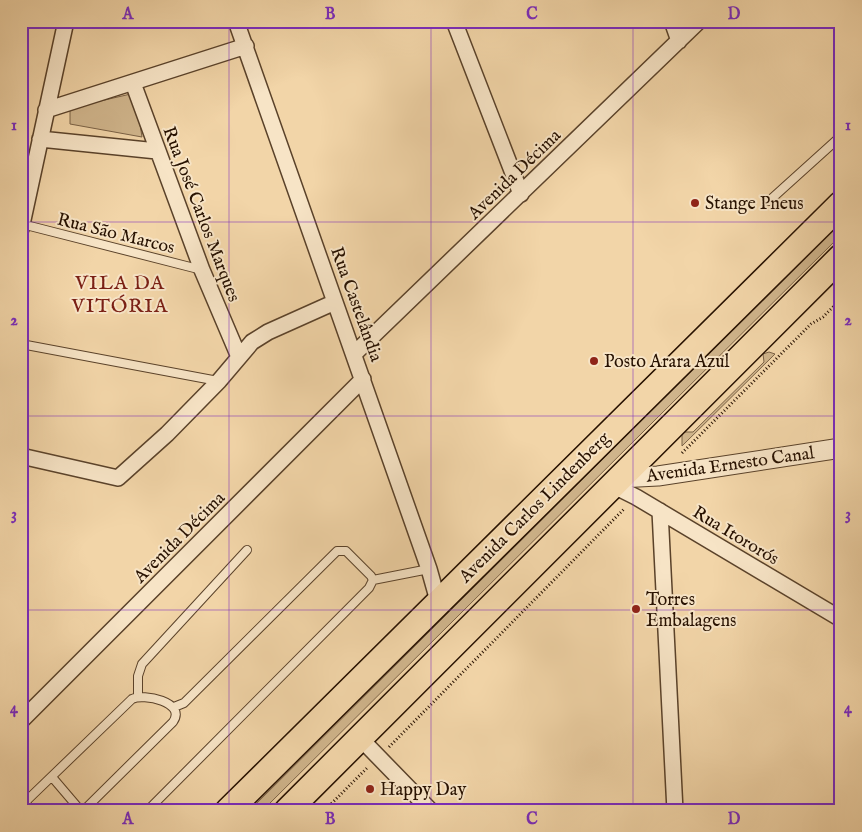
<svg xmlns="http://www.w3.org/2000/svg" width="862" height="832" viewBox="0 0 862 832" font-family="'IM FELL English',serif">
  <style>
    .green { fill: #cfb48b; stroke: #7b6246 }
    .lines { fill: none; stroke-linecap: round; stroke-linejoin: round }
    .service-casing { stroke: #5a422a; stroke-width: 10 }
    .minor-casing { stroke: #5a422a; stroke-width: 18 }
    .tertiary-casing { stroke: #5a422a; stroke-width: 21 }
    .primary-casing { stroke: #271100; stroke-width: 28 }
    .path { stroke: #271100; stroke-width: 3; stroke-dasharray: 1 2.5; stroke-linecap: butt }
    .service { stroke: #f7e4c6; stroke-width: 8 }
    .minor { stroke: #f7e4c6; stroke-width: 15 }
    .tertiary { stroke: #f7e4c6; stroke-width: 19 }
    .primary { stroke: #f2d5a8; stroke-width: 25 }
    .grid { fill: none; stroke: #7b2cbf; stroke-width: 1; stroke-opacity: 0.55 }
    .poi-dot { fill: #8f2418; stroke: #f7e4c6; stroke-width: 2 }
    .labels { text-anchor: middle; stroke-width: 4; stroke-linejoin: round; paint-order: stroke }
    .street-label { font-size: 18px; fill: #271100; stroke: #f7e4c6 }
    .poi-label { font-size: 18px; fill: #271100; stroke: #f7e4c6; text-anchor: start }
    .quarter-label { font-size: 20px; letter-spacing: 1px; fill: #7a1f14; stroke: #f7e4c6 }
    .neatline { fill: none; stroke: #7b2cbf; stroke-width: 2 }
    .grid-label { font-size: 16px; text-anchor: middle; font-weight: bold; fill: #7b2cbf }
  </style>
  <rect width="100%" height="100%" fill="#f2d5a8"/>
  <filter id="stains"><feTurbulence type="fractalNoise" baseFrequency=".004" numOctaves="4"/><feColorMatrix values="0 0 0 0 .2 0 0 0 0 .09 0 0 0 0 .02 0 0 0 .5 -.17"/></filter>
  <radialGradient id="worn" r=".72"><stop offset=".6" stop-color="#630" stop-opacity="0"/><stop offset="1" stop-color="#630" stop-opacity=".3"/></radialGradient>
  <path class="green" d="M135 93 142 137 70 124V108Z
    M841 222V235L262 811H249Z
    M769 352 775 354 682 446V435L685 432H693L764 362 763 354Z"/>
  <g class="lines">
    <defs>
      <path id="service" d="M769 201 841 136
        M22 224 202 270
        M21 344 218 381
        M373 580 429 569
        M21 596 22 595
        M138 696V676L142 664 247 550
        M52 777 81 811
        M21 806 132 699C143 693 187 702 173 722L83 811
        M147 811 369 588 373 580 371 576 346 551H337L184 703 174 707"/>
      <path id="minor" d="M236 21 429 569 438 601
        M454 21 521 194
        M672 21 679 41
        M133 83 202 270 239 357
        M46 110 246 46
        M40 139 157 151
        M21 229 66 21
        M354 354 699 21
        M21 456 118 478 167 434 219 381 252 342 268 332 335 302
        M612 485 636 497 841 619
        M660 511 675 811
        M21 721 363 379
        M360 738 431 811"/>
      <path id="tertiary" d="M619 478 658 476 841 448
        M21 806 25 811"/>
      <path id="primary" d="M228 811 841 204
        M287 811 841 257"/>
    </defs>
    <use href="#service" class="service-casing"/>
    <use href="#minor" class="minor-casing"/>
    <use href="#tertiary" class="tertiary-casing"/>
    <use href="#primary" class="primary-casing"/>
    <path class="path" d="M682 453 811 324 823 317 841 299
      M389 747 625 508
      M324 811 368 767"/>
    <use href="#service" class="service"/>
    <use href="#minor" class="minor"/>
    <use href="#tertiary" class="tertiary"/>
    <use href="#primary" class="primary"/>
  </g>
  <path class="grid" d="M229 21V811M431 21V811M633 21V811M21 222H841M21 416H841M21 610H841"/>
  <g class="poi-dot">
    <circle cx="695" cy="203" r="5"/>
    <circle cx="594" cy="361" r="5"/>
    <circle cx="636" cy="609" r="5"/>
    <circle cx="370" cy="789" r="5"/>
  </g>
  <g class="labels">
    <g class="street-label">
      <text transform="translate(514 174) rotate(-44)" y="6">Avenida Décima</text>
      <text transform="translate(202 214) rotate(69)" y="6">Rua José Carlos Marques</text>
      <text transform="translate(116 233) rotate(14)" y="6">Rua São Marcos</text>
      <text transform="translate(357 304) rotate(70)" y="6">Rua Castelândia</text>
      <text transform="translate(730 464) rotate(-8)" y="6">Avenida Ernesto Canal</text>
      <text transform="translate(534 507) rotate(-45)" y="6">Avenida Carlos Lindenberg</text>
      <text transform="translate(736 535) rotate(31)" y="6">Rua Itororós</text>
      <text transform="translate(179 537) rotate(-45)" y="6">Avenida Décima</text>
    </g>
    <g class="poi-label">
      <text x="705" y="209">Stange Pneus</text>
      <text x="604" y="367">Posto Arara Azul</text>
      <text x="646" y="605">Torres<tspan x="646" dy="21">Embalagens</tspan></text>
      <text x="380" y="795">Happy Day</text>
    </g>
    <g class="quarter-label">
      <text x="120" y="289">VILA DA<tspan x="120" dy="23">VITÓRIA</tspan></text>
    </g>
  </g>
  <rect width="862" height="832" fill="none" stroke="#f2d5a8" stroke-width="55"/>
  <rect x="28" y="28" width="806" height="776" class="neatline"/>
  <g class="grid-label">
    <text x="128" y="19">A</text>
    <text x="330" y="19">B</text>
    <text x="532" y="19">C</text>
    <text x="734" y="19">D</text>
    <text x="14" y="130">1</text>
    <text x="848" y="130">1</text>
    <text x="14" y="325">2</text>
    <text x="848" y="325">2</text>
    <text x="14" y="519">3</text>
    <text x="848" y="519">3</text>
    <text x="14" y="713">4</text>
    <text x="848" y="713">4</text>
    <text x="128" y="824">A</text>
    <text x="330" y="824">B</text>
    <text x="532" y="824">C</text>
    <text x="734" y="824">D</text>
  </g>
  <rect width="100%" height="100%" filter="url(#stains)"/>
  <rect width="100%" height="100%" fill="url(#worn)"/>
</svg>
